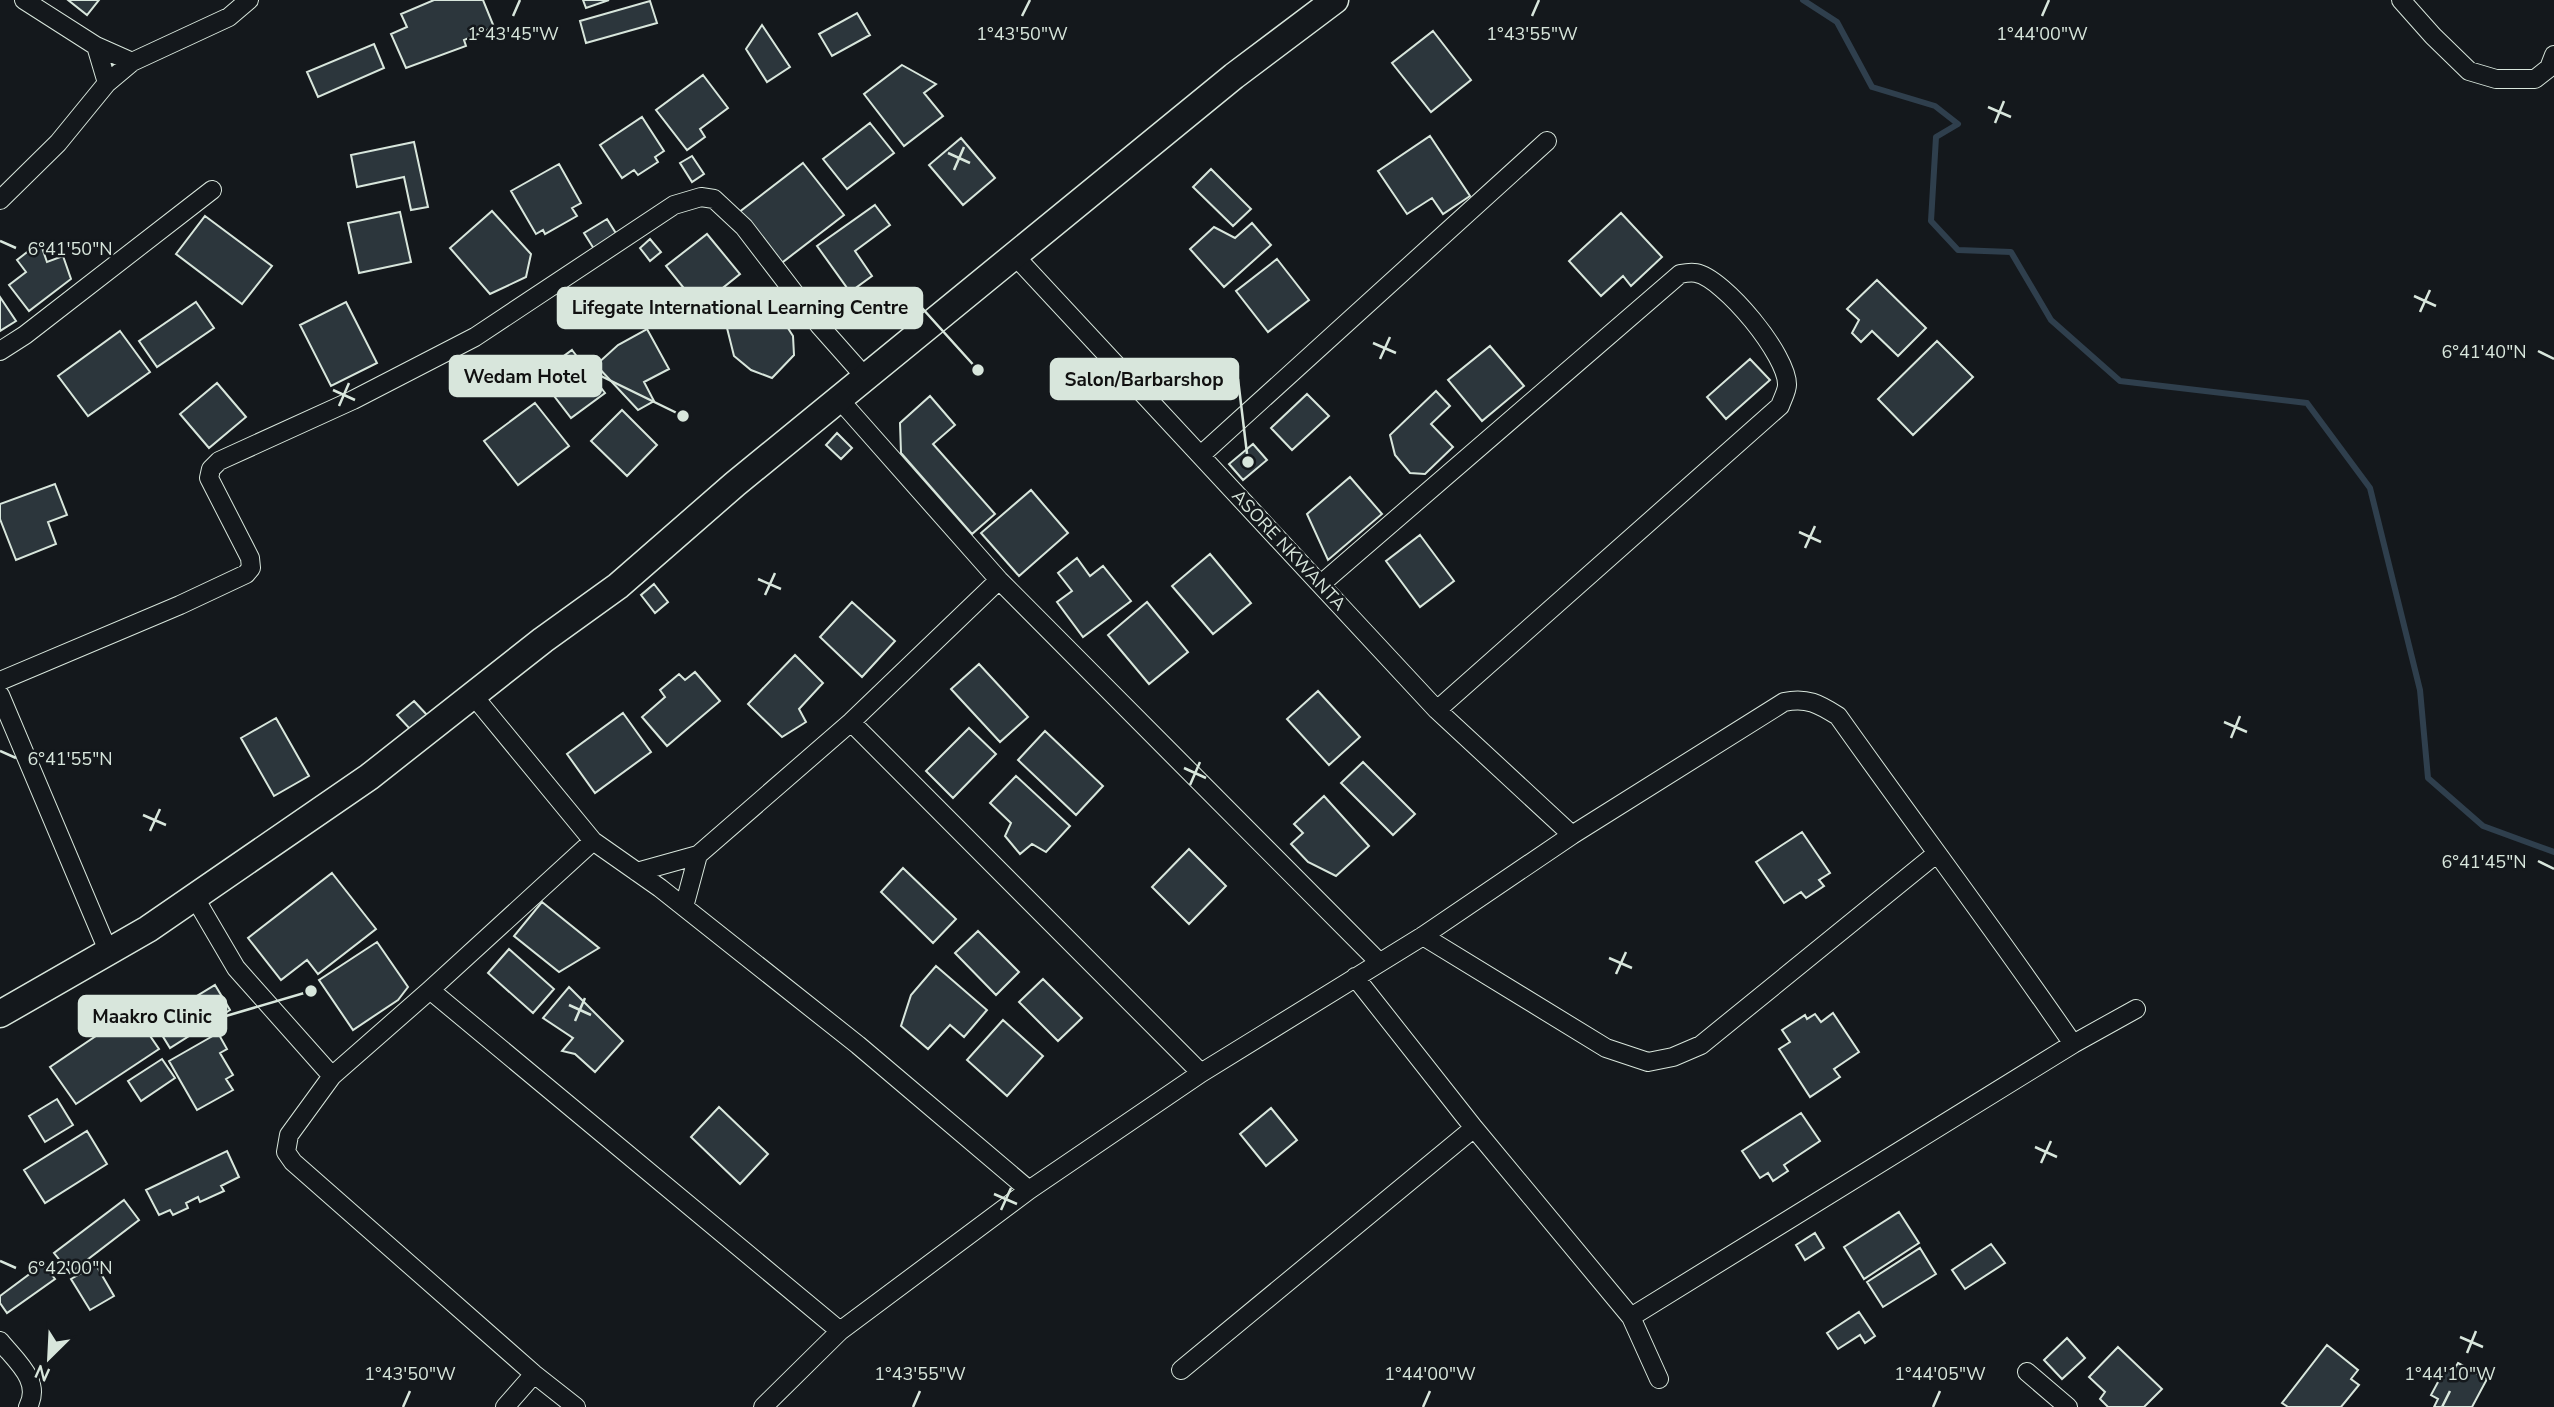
<svg xmlns="http://www.w3.org/2000/svg" width="2554" height="1407" viewBox="0 0 2554 1407" font-family="'Nunito Sans',sans-serif">
  <style>
    .lines { fill: none; stroke-linecap: round; stroke-linejoin: round }
    .stream { stroke: #2f3f4d; stroke-width: 6 }
    .building { fill: #2c363c; stroke: #d8e6dc; stroke-width: 2 }
    .street-casing { stroke: #d8e6dc; stroke-width: 20 }
    .secondary-casing { stroke: #d8e6dc; stroke-width: 29 }
    .street { stroke: #14181c; stroke-width: 18 }
    .secondary { stroke: #14181c; stroke-width: 26 }
    .ticks { fill: none; stroke: #d8e6dc; stroke-width: 2.5 }
    .labels { text-anchor: middle; stroke-width: 5; stroke-linejoin: round; paint-order: stroke }
    .street-label { font-size: 18px; fill: #d8e6dc; stroke: #14181c }
    .ticks-label { font-size: 18px; text-anchor: middle; fill: #d8e6dc; stroke: #14181c; stroke-width: 5; stroke-linejoin: round; paint-order: stroke }
    .leader { fill: none; stroke: #d8e6dc; stroke-width: 2.5 }
    .callout-dot { fill: #d8e6dc; stroke: #14181c; stroke-width: 2.5 }
    .callout { fill: #d8e6dc; stroke: #d8e6dc; stroke-width: 2.5 }
    .callout-label { font-size: 19px; text-anchor: middle; font-weight: bold; fill: #111 }
  </style>
  <rect width="100%" height="100%" fill="#14181c"/>
  <g class="lines">
    <path class="stream" d="M1803 0 1837 22 1872 87 1935 106 1958 124 1936 137 1931 221 1958 250 2011 252 2051 320 2120 381 2307 403 2370 488 2420 690 2428 778 2483 826 2554 852"/>
  </g>
  <path class="building" d="M68 0H99L87 15Z
    M434 0H483L494 27 464 40 466 46 406 68 391 34 407 27 401 14Z
    M583 0H609L586 8Z
    M650 1 657 23 586 43 580 21Z
    M857 13 870 35 832 56 819 34Z
    M762 25 790 67 767 82 746 49Z
    M1433 31 1471 80 1431 112 1392 63Z
    M374 44 384 68 318 97 307 72Z
    M902 65 936 84 924 93 943 116 904 146 864 94Z
    M703 75 728 108 700 129 705 137 687 150 656 110Z
    M642 117 664 151 655 157 658 162 638 175 634 170 622 178 600 145Z
    M870 123 894 153 847 189 823 159Z
    M1430 136 1470 196 1443 214 1432 198 1407 214 1378 171Z
    M961 138 995 178 963 205 929 165Z
    M414 142 428 207 411 210 404 177 357 187 351 155Z
    M692 156 704 174 692 182 680 163Z
    M803 163 844 215 779 265 738 213Z
    M559 164 581 203 572 208 577 216 545 234 543 230 536 234 511 191Z
    M1211 169 1251 209 1233 226 1193 187Z
    M875 205 890 225 855 251 872 276 850 292 817 246Z
    M492 211 531 254 526 277 490 294 450 248Z
    M400 212 411 262 359 273 348 223Z
    M1621 213 1662 257 1631 286 1623 276 1601 296 1569 261Z
    M205 216 272 266 242 304 176 254Z
    M607 219 617 235 594 249 584 233Z
    M1252 223 1271 245 1224 287 1190 249 1214 227 1235 238Z
    M707 234 740 274 699 307 666 266Z
    M650 239 661 252 650 261 640 248Z
    M40 242 47 262 63 256 71 279 29 311 9 285 26 272 17 260Z
    M1277 259 1309 300 1268 332 1236 291Z
    M1877 280 1926 328 1898 356 1872 331 1861 342 1852 333 1859 320 1847 309Z
    M0 297 16 321 0 331Z
    M196 302 214 328 157 367 139 341Z
    M346 302 377 363 331 386 300 325Z
    M777 311 793 336 794 355 772 378 751 370 734 356 726 324Z
    M647 329 669 369 644 382 654 401 638 410 596 365 618 345Z
    M120 331 150 372 88 416 58 376Z
    M1937 341 1973 377 1913 435 1878 399Z
    M1490 346 1524 386 1482 421 1448 380Z
    M572 350 605 393 571 418 538 375Z
    M1750 359 1770 380 1726 419 1707 397Z
    M217 383 246 417 209 448 180 414Z
    M1436 391 1450 406 1431 424 1453 447 1425 474 1410 473 1395 455 1390 435Z
    M1307 394 1329 416 1292 450 1271 428Z
    M930 396 955 425 933 444 995 514 972 534 901 453 900 423Z
    M535 403 569 446 518 485 484 441Z
    M622 410 657 445 627 476 591 441Z
    M837 433 852 448 841 459 826 445Z
    M1253 444 1267 460 1243 480 1229 464Z
    M1350 477 1382 514 1328 560 1307 514Z
    M55 484 67 515 48 522 56 544 16 560 0 519V504Z
    M1031 490 1068 533 1019 576 981 533Z
    M1420 535 1454 581 1420 607 1386 561Z
    M1210 554 1251 603 1213 634 1172 586Z
    M1077 558 1090 576 1103 566 1131 601 1083 637 1057 602 1072 591 1058 573Z
    M654 584 668 602 655 613 641 595Z
    M852 602 895 641 862 677 820 637Z
    M1147 602 1188 652 1149 684 1108 635Z
    M795 655 823 683 799 709 806 722 782 737 748 704Z
    M979 664 1028 717 1000 742 951 689Z
    M695 672 720 701 667 746 642 717 665 697 660 690 679 674 685 680Z
    M1318 691 1360 737 1329 765 1287 719Z
    M414 701 427 715 410 729 397 715Z
    M623 713 651 752 595 793 567 754Z
    M276 718 309 776 274 796 241 738Z
    M969 728 996 754 953 798 926 771Z
    M1045 731 1103 786 1076 815 1018 760Z
    M1363 762 1415 814 1393 835 1341 783Z
    M1016 776 1070 826 1046 852 1032 844 1020 854 1005 836 1011 823 990 803Z
    M1324 796 1369 846 1336 876 1308 862 1291 844 1303 833 1294 824Z
    M1802 832 1830 873 1819 880 1824 886 1806 898 1801 892 1784 903 1756 862Z
    M1189 849 1226 886 1189 924 1152 887Z
    M903 868 956 919 933 943 881 892Z
    M332 873 376 929 318 974 307 960 281 980 248 938Z
    M542 902 599 948 559 972 514 936Z
    M978 931 1019 972 996 995 955 953Z
    M377 942 408 987 398 1000 353 1030 319 980Z
    M509 949 554 989 533 1013 488 973Z
    M936 966 987 1010 964 1037 950 1025 928 1049 901 1026 911 995Z
    M1043 979 1082 1018 1058 1041 1019 1002Z
    M215 985 230 1010 170 1048 154 1022Z
    M569 987 623 1041 595 1072 575 1054 562 1051 573 1038 543 1018Z
    M133 1011 159 1049 76 1104 50 1067Z
    M1833 1013 1859 1052 1834 1069 1840 1077 1810 1097 1779 1049 1790 1042 1782 1030 1805 1015 1807 1019 1815 1014 1821 1022Z
    M1003 1020 1043 1056 1007 1096 967 1060Z
    M218 1033 227 1049 220 1053 233 1075 226 1079 233 1090 197 1110 169 1061Z
    M162 1059 175 1078 141 1101 128 1081Z
    M57 1099 73 1125 45 1142 29 1116Z
    M719 1107 768 1154 740 1184 691 1137Z
    M1271 1108 1297 1140 1266 1166 1240 1134Z
    M1801 1113 1820 1141 1784 1165 1788 1171 1773 1181 1768 1173 1760 1178 1742 1151Z
    M87 1131 107 1164 45 1203 24 1170Z
    M227 1151 239 1177 221 1186 224 1191 200 1202 198 1197 186 1203 188 1208 173 1215 170 1210 159 1215 146 1190Z
    M124 1200 139 1220 70 1273 54 1253Z
    M1899 1212 1919 1243 1864 1279 1844 1247Z
    M1815 1233 1824 1248 1805 1260 1796 1245Z
    M1991 1244 2005 1263 1965 1289 1952 1270Z
    M1920 1248 1936 1274 1883 1307 1867 1282Z
    M43 1264 55 1279 7 1313 0 1303V1296Z
    M96 1265 114 1296 90 1310 71 1279Z
    M1859 1312 1875 1336 1865 1343 1860 1335 1838 1349 1827 1333Z
    M2067 1338 2085 1358 2062 1379 2044 1360Z
    M2327 1345 2358 1370 2351 1379 2359 1385 2341 1407H2288L2282 1403Z
    M2118 1347 2162 1389 2144 1407H2108L2100 1399 2105 1392 2089 1377Z
    M2458 1363 2487 1379 2472 1407H2434L2438 1399 2431 1395 2445 1369 2452 1373Z"/>
  <g class="lines">
    <defs>
      <path id="street" d="M24 0 96 46 132 62
        M2401 0 2433 36 2469 71 2496 79H2535L2549 68 2554 55
        M96 46 107 83
        M0 200 58 143 107 83 132 62 229 17 249 0
        M1015 256 1437 710 1572 835
        M0 351 25 335 212 190
        M839 399 999 580 1379 962
        M1201 455 1547 141
        M1321 584 1680 274C1685 273 1691 272 1696 273 1724 278 1788 356 1787 385 1787 391 1782 400 1780 406L1437 710
        M0 681 180 605 246 574 251 568 250 558 209 478 211 469 219 461 353 400 475 337 674 205 701 197 714 199 744 227 819 325 866 378
        M472 694 593 841 660 888 858 1045 1029 1190
        M0 695 109 953
        M851 722 1201 1073
        M637 872 698 855 851 722 999 580
        M195 898 236 968 332 1076
        M684 907 698 855
        M1423 936 1606 1048 1648 1062 1673 1057 1701 1045 1936 854
        M1355 977 1474 1128 1631 1317 1659 1379
        M430 990 840 1331
        M1631 1317 2073 1044 2136 1009
        M0 1341C16 1361 42 1381 28 1407
        M1181 1370 1474 1128
        M2027 1372 2068 1407
        M505 1407 534 1374
        M576 1407 534 1374 293 1162 286 1152 289 1135 332 1076 430 990 593 841
        M763 1407 840 1331 1029 1190 1201 1073 1423 936 1572 835 1784 702C1807 697 1819 704 1838 716 1916 826 1997 933 2073 1044"/>
      <path id="secondary" d="M0 1014 148 929 369 777 543 640 618 586 735 484 1234 76 1335 0"/>
    </defs>
    <use href="#street" class="street-casing"/>
    <use href="#secondary" class="secondary-casing"/>
    <use href="#street" class="street"/>
    <use href="#secondary" class="secondary"/>
  </g>
  <path class="ticks" d="M513 16 520 0M1022 16 1030 0M1532 16 1539 0M2042 16 2049 0M1988 107 2011 117M1995 123 2004 101M948 153 970 163M954 170 964 147M0 241 16 248M2414 296 2436 306M2420 312 2430 290M1373 343 1396 353M2538 351 2554 359M1380 359 1390 337M333 390 355 400M339 406 349 383M1799 532 1821 542M1805 548 1815 526M758 579 781 589M765 595 775 573M2224 722 2247 732M2231 738 2240 716M0 751 16 758M1184 768 1206 778M1190 785 1200 762M143 815 166 825M150 831 160 809M2538 861 2554 869M1609 958 1632 968M1616 974 1626 952M569 1005 591 1015M575 1021 585 998M2035 1147 2057 1157M2041 1163 2051 1141M994 1194 1017 1204M1001 1210 1011 1188M0 1261 16 1268M2460 1337 2483 1347M2467 1353 2476 1331M403 1407 410 1391M913 1407 920 1391M1423 1407 1430 1391M1933 1407 1940 1391M2442 1407 2450 1391"/>
  <g class="labels">
    <g class="street-label">
      <text transform="translate(1289 550) rotate(47)" y="6">ASORE NKWANTA</text>
    </g>
  </g>
  <g class="ticks-label">
    <text x="1532" y="40">1°43'55"W</text>
    <text x="2042" y="40">1°44'00"W</text>
    <text x="513" y="40">1°43'45"W</text>
    <text x="1022" y="40">1°43'50"W</text>
    <text x="70" y="255">6°41'50"N</text>
    <text x="2484" y="358">6°41'40"N</text>
    <text x="70" y="765">6°41'55"N</text>
    <text x="2484" y="868">6°41'45"N</text>
    <text x="70" y="1274">6°42'00"N</text>
    <text x="410" y="1380">1°43'50"W</text>
    <text x="920" y="1380">1°43'55"W</text>
    <text x="1430" y="1380">1°44'00"W</text>
    <text x="1940" y="1380">1°44'05"W</text>
    <text x="2450" y="1380">1°44'10"W</text>
  </g>
  <path class="leader" d="M978 370L922 308M683 416L601 376M1248 462L1238 379M311 991L226 1016"/>
  <g class="callout-dot">
    <circle cx="978" cy="370" r="7"/>
    <circle cx="683" cy="416" r="7"/>
    <circle cx="1248" cy="462" r="7"/>
    <circle cx="311" cy="991" r="7"/>
  </g>
  <g class="callout">
    <rect x="558" y="288" width="364" height="40" rx="7"/>
    <rect x="450" y="356" width="151" height="40" rx="7"/>
    <rect x="1051" y="359" width="187" height="40" rx="7"/>
    <rect x="79" y="996" width="147" height="40" rx="7"/>
  </g>
  <g class="callout-label">
    <text x="740" y="314">Lifegate International Learning Centre</text>
    <text x="525" y="383">Wedam Hotel</text>
    <text x="1144" y="386">Salon/Barbarshop</text>
    <text x="152" y="1023">Maakro Clinic</text>
  </g>
  <g transform="translate(49 1358) rotate(204)" stroke="#14181c" stroke-width="5" paint-order="stroke">
  <path d="M0-5L12 26L0 18L-12 26Z" fill="#d8e6dc"/>
  <text y="-10" font-size="19" font-weight="bold" text-anchor="middle" fill="#d8e6dc">N</text>
  </g>
</svg>
